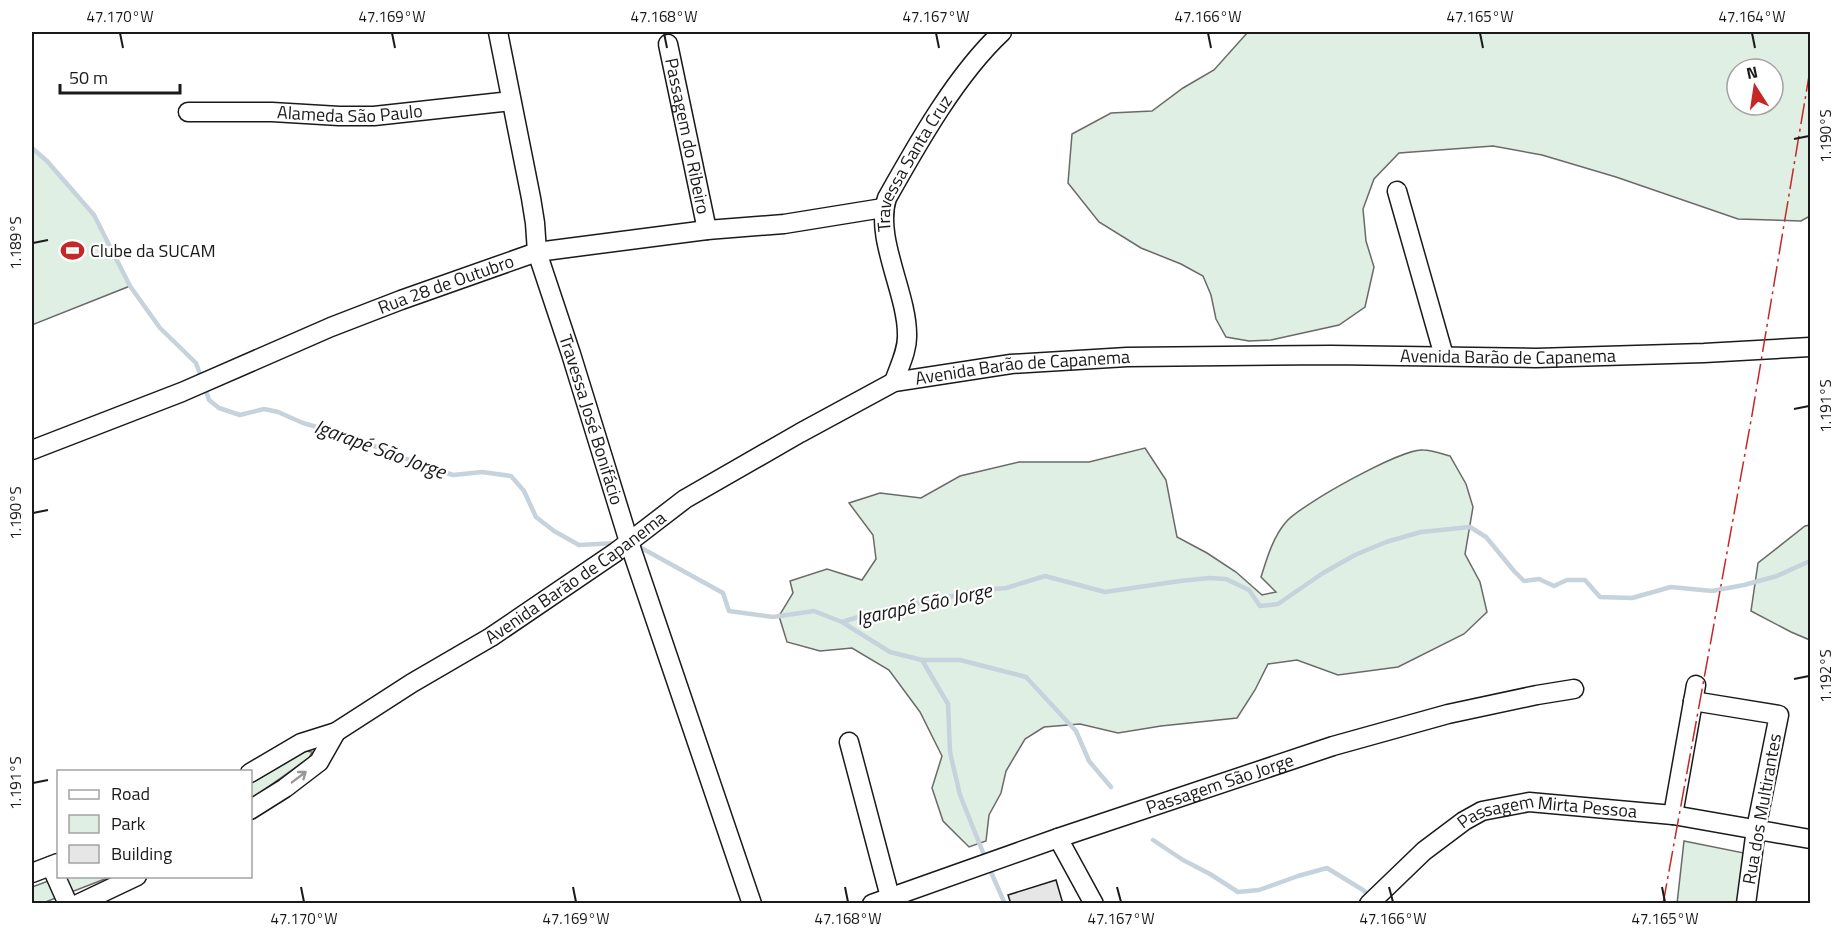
<svg xmlns="http://www.w3.org/2000/svg" width="1842" height="935" viewBox="0 0 1842 935" font-family="'Titillium Web',sans-serif">
  <style>
    .green { fill: #e0efe3; stroke: #6a6a6a; stroke-width: 1.5; fill-rule: evenodd }
    .lines { fill: none; stroke-linecap: round; stroke-linejoin: round }
    .stream { stroke: #c6d2dc; stroke-width: 4.5 }
    .building { fill: #e6e6e6; stroke: #1a1a1a; stroke-width: 1.5 }
    .minor-casing { stroke: #1a1a1a; stroke-width: 21 }
    .minor { stroke: #fff; stroke-width: 18 }
    .power { stroke: #c62828; stroke-width: 1.5; stroke-dasharray: 21 4.5 3 4.5; stroke-linecap: butt }
    .oneway { stroke: #989898 }
    .ticks { fill: none; stroke: #1a1a1a; stroke-width: 2 }
    .labels { text-anchor: middle; stroke-width: 4.5; stroke-linejoin: round; paint-order: stroke }
    .street-label { font-size: 18px; fill: #1a1a1a; stroke: #fff }
    .poi-label { font-size: 18px; fill: #1a1a1a; stroke: #fff; text-anchor: start }
    .water-label { font-size: 20px; font-style: italic; fill: #1a1a1a; stroke: #fff }
    .neatline { fill: none; stroke: #1a1a1a; stroke-width: 2 }
    .ticks-label { font-size: 15px; text-anchor: middle; fill: #1a1a1a }
  </style>
  <rect width="100%" height="100%" fill="#fff"/>
  <path class="green" d="M1248 32H1810V216L1801 221 1738 219 1616 177 1542 155 1493 146 1399 153 1374 179 1363 209 1366 241 1374 267 1365 307 1339 325 1271 340 1249 341 1226 337 1216 319 1211 295 1203 276 1181 264 1141 248 1099 222 1068 183 1072 134 1111 113 1152 111 1183 88 1214 70ZM1737 69H1773V105H1737Z
    M32 148 47 161 94 215 130 286 32 325Z
    M1145 448 1166 480 1177 537 1207 553 1236 572 1262 595 1276 592 1261 577C1267 558 1273 537 1286 522 1300 505 1402 448 1423 450 1432 450 1442 454 1450 456L1466 484 1473 507 1465 554 1480 582 1487 612 1464 634 1398 667 1338 675 1297 660 1268 664 1255 690 1237 718 1161 726 1118 733 1080 724 1044 727 1025 739 1006 771 1001 793 989 815 986 841 969 847 943 821 932 788 942 756 920 712 889 670 852 648 820 651 787 642 779 616 793 593 790 581 827 569 862 580 876 559 873 535 849 503 880 493 921 498 960 476 1019 462H1089Z
    M1810 525V640L1791 632 1751 611 1758 563 1805 526Z
    M306 751 312 752 309 758 251 799 250 784Z
    M1684 841 1749 854 1739 903 1677 904Z
    M59 877H110L43 903H32V887Z"/>
  <g class="lines">
    <path class="stream" d="M32 148 47 161 94 215 130 286 160 328 196 363 202 380
      M205 388 209 400 219 408 240 415 264 409 278 412 303 423 354 438 417 463 453 475 482 472 511 476 524 491 536 517 554 531 579 545 617 543
      M636 545 723 593 729 611 773 617 814 611 842 622 885 609 938 600 972 591 1006 588 1045 576 1105 592 1180 581 1209 578 1226 579 1249 590 1260 606 1278 604 1323 573 1355 555 1386 542 1421 532 1470 527 1486 537 1514 571 1524 581 1539 579 1554 586 1567 580H1585L1600 597 1632 598 1671 587 1712 591 1744 585 1777 576 1810 561
      M842 622 890 652 922 660 948 704 950 752 960 795 984 855
      M922 660H960L1026 677 1076 731 1089 761 1111 787
      M1153 840 1183 860 1210 874 1238 892 1259 890 1298 876 1327 868 1363 890 1371 897
      M991 872 1005 904"/>
  </g>
  <path class="building" d="M1056 880 1063 904H1011L1008 895Z"/>
  <g class="lines">
    <defs>
      <g id="minor">
        <path id="s1" d="M498 32 531 198 535 223 537 252 571 354 629 542 752 904"/>
        <path id="s2" d="M668 44 707 230"/>
        <path id="s3" d="M188 112H272L339 116H374L511 101"/>
        <path d="M1397 191 1444 356"/>
        <path id="s4" d="M894 382C899 367 908 350 907 334 907 293 874 237 887 198 918 143 956 75 1002 32"/>
        <path id="s5" d="M32 450 182 392 331 327 401 300 537 252 707 230 784 224 883 208"/>
        <path d="M1693 701 1779 715 1756 829 1746 904"/>
        <path d="M849 742 890 897"/>
        <path id="s6" d="M250 773 301 743 336 732 412 683 491 637 616 552 685 499 800 433 894 382 1011 364 1127 357 1331 355 1536 358 1704 353 1810 347"/>
        <path d="M250 810 285 788 319 762 336 732"/>
        <path d="M1673 815 1696 685"/>
        <path d="M1058 838 1094 904"/>
        <path d="M51 866 68 904"/>
        <path d="M32 873 58 863"/>
        <path d="M78 904 137 876"/>
        <path id="s7" d="M872 904 1058 838 1333 746 1448 714 1537 695 1574 689"/>
        <path id="s8" d="M1369 904 1424 851 1464 821 1482 811 1529 802 1673 815 1810 839"/>
      </g>
    </defs>
    <use href="#minor" class="minor-casing"/>
    <use href="#minor" class="minor"/>
    <path class="power" d="M1663 904 1752 415 1810 70"/>
  </g>
  <defs><path id="oneway-shaft" d="M-6 0H5M1.5-3L5.5 0L1.5 3" fill="none" stroke-width="1.6" stroke-linecap="round" stroke-linejoin="round" transform="scale(1.5)"/></defs>
  <use class="oneway" href="#oneway-shaft" transform="translate(299 777) rotate(-37)"/>
  <path class="ticks" d="M120 33 123 48M392 33 395 48M664 33 667 48M936 33 939 48M1208 33 1211 48M1480 33 1483 48M1752 33 1755 48M1794 139 1809 136M33 243 48 240M1794 409 1809 406M33 513 48 510M1794 679 1809 676M33 783 48 780M301 887 304 902M573 887 576 902M845 887 848 902M1117 887 1121 902M1389 887 1393 902M1662 887 1665 902"/>
  <defs>
    <symbol id="stadium-bare" viewBox="-9 -9 18 18"><path d="M0-5a6.5 5 0 1 0 0 10a6.5 5 0 1 0 0-10ZM-3.5-1.8h7v3.6h-7Z" fill="#c62828" stroke="#fff" stroke-width="2.5" paint-order="stroke"/></symbol>
  </defs>
  <g fill-rule="evenodd">
    <use href="#stadium-bare" x="56" y="234" width="33" height="33"/>
  </g>
  <g class="labels">
    <g class="street-label">
      <text dy="6" stroke="none"><textPath href="#s3" startOffset="162">Alameda São Paulo</textPath></text>
      <text dy="6" stroke="none"><textPath href="#s2" startOffset="94">Passagem do Ribeiro</textPath></text>
      <text dy="6" stroke="none"><textPath href="#s4" startOffset="231">Travessa Santa Cruz</textPath></text>
      <text dy="6" stroke="none"><textPath href="#s5" startOffset="446">Rua 28 de Outubro</textPath></text>
      <text dy="6" stroke="none"><textPath href="#s6" startOffset="1371">Avenida Barão de Capanema</textPath></text>
      <text dy="6" stroke="none"><textPath href="#s6" startOffset="885">Avenida Barão de Capanema</textPath></text>
      <text dy="6" stroke="none"><textPath href="#s1" startOffset="400">Travessa José Bonifácio</textPath></text>
      <text dy="6" stroke="none"><textPath href="#s6" startOffset="381">Avenida Barão de Capanema</textPath></text>
      <text dy="6" stroke="none"><textPath href="#s7" startOffset="368">Passagem São Jorge</textPath></text>
      <text transform="translate(1762 809) rotate(-80)" y="6">Rua dos Multirantes</text>
      <text dy="6" stroke="none"><textPath href="#s8" startOffset="212">Passagem Mirta Pessoa</textPath></text>
    </g>
    <g class="poi-label">
      <text x="90" y="257">Clube da SUCAM</text>
    </g>
    <g class="water-label">
      <text transform="translate(380 449) rotate(20)" y="7">Igarapé São Jorge</text>
      <text transform="translate(924 604) rotate(-12)" y="7">Igarapé São Jorge</text>
    </g>
  </g>
  <rect width="1842" height="935" fill="none" stroke="#ffffff" stroke-width="66"/>
  <rect x="57" y="770" width="195" height="108" fill="#ffffff" stroke="#a3a3a3" stroke-width="1.5"/>
  <rect x="69" y="790" width="30" height="9" fill="#ffffff" stroke="#a3a3a3" stroke-width="1.5"/>
  <text x="111" y="800" font-size="18" fill="#1a1a1a">Road</text>
  <rect x="69" y="815" width="30" height="18" fill="#e0efe3" stroke="#a3a3a3" stroke-width="1.5"/>
  <text x="111" y="830" font-size="18" fill="#1a1a1a">Park</text>
  <rect x="69" y="845" width="30" height="18" fill="#e6e6e6" stroke="#a3a3a3" stroke-width="1.5"/>
  <text x="111" y="860" font-size="18" fill="#1a1a1a">Building</text>
  <g transform="translate(1755 87) rotate(348)"><circle r="28" fill="#ffffff" stroke="#a3a3a3" stroke-width="1.5"/>
  <path d="M0-4.5L10 22L0 15L-10 22Z" fill="#c62828"/>
  <text y="-9" font-size="16" font-weight="bold" text-anchor="middle" fill="#1a1a1a">N</text>
  </g>
  <path d="M60 84v9h120v-9" fill="none" stroke="#1a1a1a" stroke-width="3"/>
  <text x="69" y="84" font-size="18" fill="#1a1a1a" stroke="#ffffff" stroke-width="4.5" paint-order="stroke">50 m</text>
  <rect x="33" y="33" width="1776" height="869" class="neatline"/>
  <g class="ticks-label">
    <text x="120" y="22">47.170°W</text>
    <text x="392" y="22">47.169°W</text>
    <text x="664" y="22">47.168°W</text>
    <text x="936" y="22">47.167°W</text>
    <text x="1208" y="22">47.166°W</text>
    <text x="1480" y="22">47.165°W</text>
    <text x="1752" y="22">47.164°W</text>
    <text transform="translate(1826 136) rotate(-90)" y="5">1.190°S</text>
    <text transform="translate(16 243) rotate(-90)" y="5">1.189°S</text>
    <text transform="translate(1826 406) rotate(-90)" y="5">1.191°S</text>
    <text transform="translate(16 513) rotate(-90)" y="5">1.190°S</text>
    <text transform="translate(1826 676) rotate(-90)" y="5">1.192°S</text>
    <text transform="translate(16 783) rotate(-90)" y="5">1.191°S</text>
    <text x="304" y="924">47.170°W</text>
    <text x="576" y="924">47.169°W</text>
    <text x="848" y="924">47.168°W</text>
    <text x="1121" y="924">47.167°W</text>
    <text x="1393" y="924">47.166°W</text>
    <text x="1665" y="924">47.165°W</text>
  </g>
</svg>
